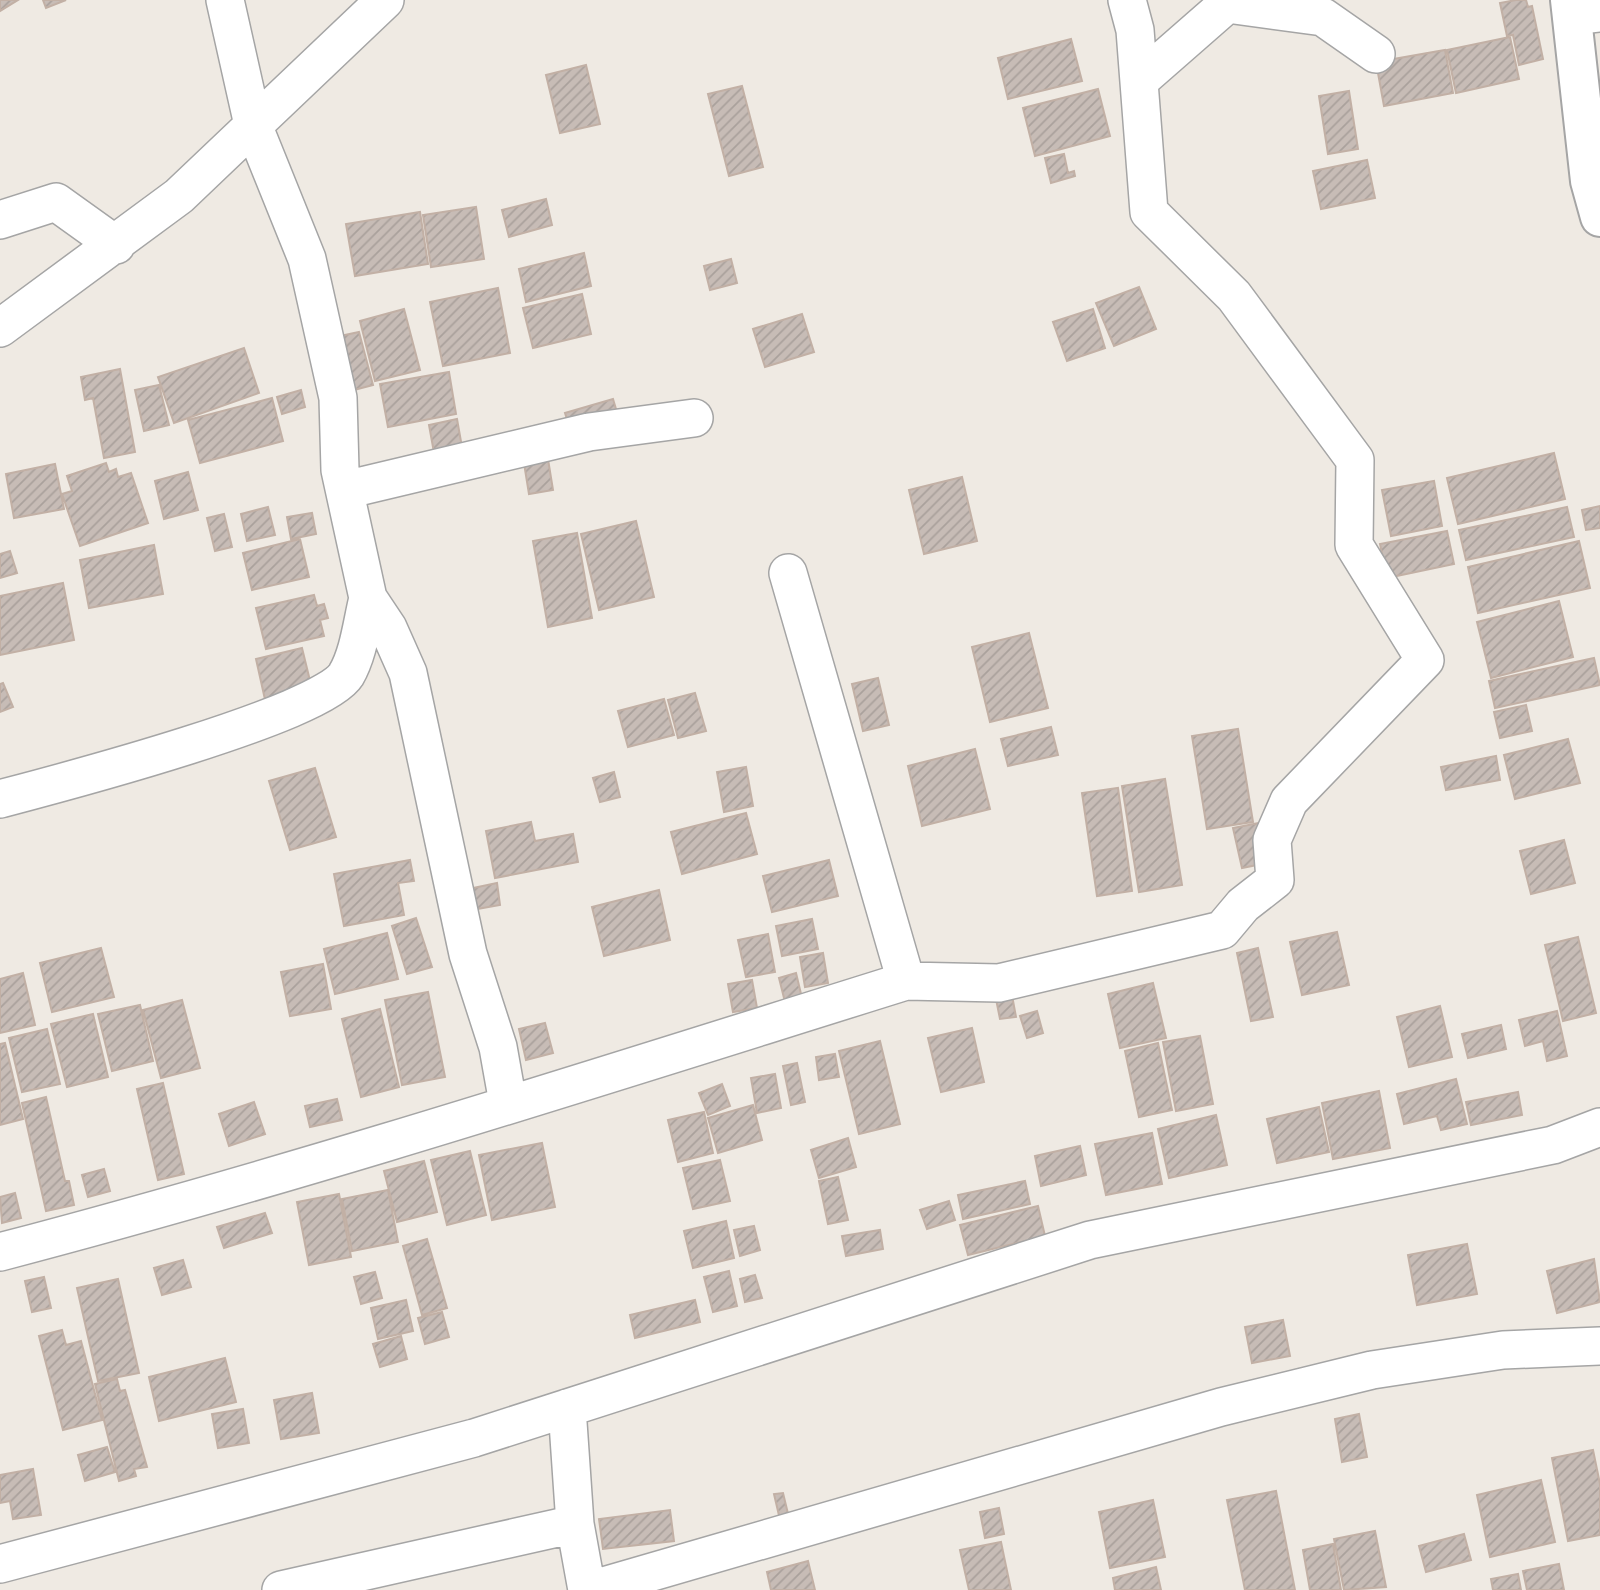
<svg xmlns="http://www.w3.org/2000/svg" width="1600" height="1590" viewBox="0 0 1600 1590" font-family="Ubuntu,sans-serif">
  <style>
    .building { fill: url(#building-hatch); stroke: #c2b0a5; stroke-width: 2 }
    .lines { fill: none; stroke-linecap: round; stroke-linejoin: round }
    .minor-casing { stroke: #a5a5a5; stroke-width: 40 }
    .tertiary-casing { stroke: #a5a5a5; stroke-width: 42 }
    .minor { stroke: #fff; stroke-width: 37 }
    .tertiary { stroke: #fff; stroke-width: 38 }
  </style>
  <defs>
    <pattern id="building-hatch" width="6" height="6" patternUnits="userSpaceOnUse" patternTransform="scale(1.75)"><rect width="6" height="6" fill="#c7bcb6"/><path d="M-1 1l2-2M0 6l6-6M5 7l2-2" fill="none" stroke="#aaa19c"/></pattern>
  </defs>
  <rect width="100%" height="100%" fill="#efeae3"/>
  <path class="building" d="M0 0H18L0 11Z
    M43 0H66L46 8Z
    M1516 0H1526L1528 7 1532 6 1543 59 1519 65 1513 35 1507 36 1500 3Z
    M1510 37 1519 79 1456 93 1447 50Z
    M1071 39 1082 81 1008 99 998 58Z
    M1445 50 1453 93 1384 106 1376 62Z
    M586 65 600 124 560 133 546 75Z
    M742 86 763 167 729 176 708 94Z
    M1098 89 1110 136 1035 156 1023 108Z
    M1349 91 1358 149 1328 154 1319 96Z
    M1064 154 1068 173 1074 171 1075 176 1051 183 1045 158Z
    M1367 160 1375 198 1321 209 1313 171Z
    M546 199 552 225 509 237 502 210Z
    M476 207 484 259 431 267 423 215Z
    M420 212 428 264 355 276 346 224Z
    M584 253 591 286 526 302 519 269Z
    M731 259 737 283 710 290 704 266Z
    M1139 287 1156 329 1114 346 1096 303Z
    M498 288 510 353 443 366 430 302Z
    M582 294 591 334 533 348 523 308Z
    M404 309 420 370 375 381 360 321Z
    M1093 309 1105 348 1067 361 1053 322Z
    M802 314 814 352 765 367 753 329Z
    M359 332 373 385 354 390 340 336Z
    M244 348 259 393 174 423 158 377Z
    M120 369 135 452 104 458 93 398 85 400 81 377Z
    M449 372 456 414 388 427 380 384Z
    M159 385 169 425 144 431 135 390Z
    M301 390 305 407 282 414 277 397Z
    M272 398 283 441 200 463 188 420Z
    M613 399 619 419 571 432 565 413Z
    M457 419 463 453 435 458 429 425Z
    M547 453 553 490 529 494 523 457Z
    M1554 453 1565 499 1458 524 1447 478Z
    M106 463 109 472 116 469 118 477 131 473 148 523 80 546 62 494 72 491 67 476Z
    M55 464 64 509 14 518 6 474Z
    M188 472 198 510 164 519 155 481Z
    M962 477 977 541 924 554 909 490Z
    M1434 481 1442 526 1391 536 1382 490Z
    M1600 506V528L1586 530 1582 510Z
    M268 507 275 535 247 541 241 514Z
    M1567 507 1574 537 1466 560 1459 530Z
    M312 513 316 534 291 539 287 517Z
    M224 514 232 547 215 551 207 518Z
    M636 521 654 597 599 610 581 534Z
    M1447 531 1454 564 1387 578 1380 544Z
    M577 533 592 618 548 627 533 541Z
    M300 539 309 577 252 590 243 553Z
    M1579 541 1590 588 1478 613 1468 567Z
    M154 545 163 594 89 608 80 560Z
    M10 551 17 573 0 578V554Z
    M63 583 74 640 0 655V596Z
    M314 595 317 606 324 604 328 618 320 620 324 636 266 649 256 608Z
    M1559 601 1573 657 1491 678 1477 622Z
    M1029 633 1048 708 990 722 972 647Z
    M302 648 313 693 266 704 256 659Z
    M1594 658 1600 685 1495 708 1489 681Z
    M878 678 889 725 863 731 852 684Z
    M3 683 13 707 0 712V684Z
    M695 693 706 731 678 738 668 700Z
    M664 699 674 735 628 747 618 711Z
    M1526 705 1532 731 1500 738 1494 712Z
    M1051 727 1058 755 1008 766 1001 739Z
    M1238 729 1253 822 1207 829 1192 736Z
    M1568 739 1580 783 1515 799 1504 755Z
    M975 749 990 809 922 826 908 766Z
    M1496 756 1500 780 1446 790 1441 767Z
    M746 767 753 806 724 812 717 772Z
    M315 768 336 837 290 850 269 781Z
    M614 772 620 797 600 802 593 778Z
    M1165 779 1182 885 1139 892 1122 786Z
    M1118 788 1132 891 1097 896 1082 793Z
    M746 813 757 854 682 874 671 832Z
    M531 822 535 841 573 834 578 862 495 878 486 831Z
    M1259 823 1267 863 1242 868 1233 828Z
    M1564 840 1575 883 1531 894 1520 851Z
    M410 860 414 881 398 883 404 915 344 926 334 874Z
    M829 860 838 896 772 912 763 876Z
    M497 883 500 905 477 909 473 888Z
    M659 890 670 940 604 956 592 907Z
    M416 918 432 967 407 974 392 926Z
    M812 919 818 949 782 956 776 926Z
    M1337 932 1349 985 1302 995 1290 942Z
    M387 933 398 979 335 994 324 949Z
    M768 934 775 972 746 977 738 940Z
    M1578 937 1596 1013 1563 1021 1545 945Z
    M101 948 114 997 52 1012 40 963Z
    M1258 948 1273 1017 1251 1021 1237 953Z
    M823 953 828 983 805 987 800 957Z
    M323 964 331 1009 290 1016 281 972Z
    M23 973 35 1025 0 1033V979Z
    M796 973 802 998 785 1002 779 978Z
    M752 980 757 1008 733 1012 728 984Z
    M1153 983 1166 1038 1120 1048 1108 994Z
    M1011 990 1016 1017 1000 1019 995 994Z
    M428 992 445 1077 402 1085 385 1000Z
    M182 1000 200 1068 161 1078 143 1010Z
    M140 1005 153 1061 112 1071 98 1014Z
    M1440 1006 1452 1057 1409 1067 1397 1017Z
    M380 1009 399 1087 361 1097 342 1019Z
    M1037 1011 1043 1033 1027 1038 1020 1016Z
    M1557 1011 1567 1056 1547 1061 1543 1041 1525 1046 1519 1020Z
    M93 1014 108 1077 67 1087 51 1024Z
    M545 1023 553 1053 526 1060 519 1029Z
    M1501 1025 1506 1049 1468 1058 1462 1034Z
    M972 1028 984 1082 941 1092 928 1038Z
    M47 1029 60 1084 22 1092 9 1038Z
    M1200 1036 1213 1104 1176 1111 1163 1042Z
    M880 1041 900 1124 859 1134 839 1051Z
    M5 1043 23 1119 0 1125V1044Z
    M1158 1043 1172 1110 1139 1117 1125 1051Z
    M835 1054 839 1077 819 1080 816 1057Z
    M797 1063 805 1102 791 1105 783 1066Z
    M775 1074 781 1108 757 1113 751 1078Z
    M1456 1079 1467 1124 1441 1130 1437 1116 1404 1124 1397 1094Z
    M163 1083 184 1174 158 1180 137 1089Z
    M722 1084 730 1106 708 1115 699 1093Z
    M1379 1091 1390 1148 1333 1159 1322 1103Z
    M1518 1092 1522 1115 1471 1125 1466 1102Z
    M46 1097 65 1181H69L74 1205 46 1211 22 1103Z
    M337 1099 342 1120 310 1127 305 1106Z
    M254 1102 265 1134 229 1146 219 1114Z
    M753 1105 762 1140 718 1153 708 1118Z
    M1319 1107 1329 1152 1277 1163 1267 1119Z
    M704 1112 713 1153 678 1162 668 1120Z
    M1216 1115 1227 1165 1169 1178 1158 1129Z
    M1152 1133 1162 1184 1106 1195 1095 1144Z
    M848 1138 856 1167 819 1178 811 1150Z
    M542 1143 555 1207 492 1220 479 1155Z
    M1080 1146 1086 1175 1041 1186 1035 1156Z
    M470 1151 486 1215 447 1225 431 1160Z
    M720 1160 730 1201 693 1209 683 1168Z
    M424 1161 437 1212 397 1222 384 1171Z
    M104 1169 110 1191 88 1197 82 1175Z
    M838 1177 848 1220 828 1224 819 1181Z
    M1025 1181 1030 1204 963 1219 958 1195Z
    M388 1190 398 1242 352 1251 342 1199Z
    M15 1193 21 1218 2 1223 0 1197Z
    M339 1194 351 1257 309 1265 297 1202Z
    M949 1201 955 1220 927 1229 920 1210Z
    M1038 1206 1045 1236 968 1255 960 1225Z
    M265 1213 272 1233 224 1248 217 1227Z
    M726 1221 734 1258 693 1268 684 1231Z
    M754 1226 760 1250 740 1256 734 1230Z
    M880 1230 883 1249 846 1256 842 1236Z
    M427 1239 447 1308 422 1315 403 1246Z
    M1467 1244 1477 1294 1417 1305 1408 1255Z
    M1594 1259 1600 1302 1557 1313 1547 1271Z
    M183 1260 191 1287 162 1295 154 1268Z
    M729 1271 737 1306 713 1312 704 1277Z
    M375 1272 382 1298 361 1304 354 1277Z
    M755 1275 762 1298 745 1302 740 1279Z
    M44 1277 51 1308 32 1312 25 1281Z
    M118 1279 139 1373 98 1381 77 1288Z
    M406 1300 413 1331 378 1339 371 1308Z
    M695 1300 700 1322 635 1338 630 1315Z
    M442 1312 449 1337 425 1344 418 1318Z
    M1283 1320 1290 1356 1252 1363 1245 1327Z
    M62 1330 66 1345 81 1341 102 1420 63 1430 39 1336Z
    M401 1336 407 1359 380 1367 373 1344Z
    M225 1358 236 1402 159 1421 149 1377Z
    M117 1379 120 1391 125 1390 147 1467 134 1469 136 1476 119 1481 95 1384Z
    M312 1393 319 1433 281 1439 274 1400Z
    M243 1409 249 1443 218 1448 212 1414Z
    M1359 1414 1367 1457 1342 1462 1335 1419Z
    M107 1447 115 1472 85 1481 78 1455Z
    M1593 1450 1600 1484V1535L1568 1541 1552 1458Z
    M33 1469 41 1515 13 1519 10 1501 0 1503V1475Z
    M1541 1480 1555 1542 1490 1557 1477 1495Z
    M1276 1491 1295 1590H1245L1227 1500Z
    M783 1493 790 1522 781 1524 774 1494Z
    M1153 1500 1165 1557 1110 1568 1099 1512Z
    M999 1508 1004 1534 985 1538 980 1512Z
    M670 1510 674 1541 603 1549 599 1519Z
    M1375 1531 1386 1587 1344 1590 1334 1539Z
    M1464 1534 1471 1560 1426 1572 1419 1546Z
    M1001 1542 1011 1590H969L960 1550Z
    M1333 1544 1341 1590H1310L1303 1550Z
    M808 1561 815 1590H771L767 1572Z
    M1559 1564 1564 1590H1527L1523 1571Z
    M1156 1567 1161 1590H1115L1113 1578Z
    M1518 1574 1521 1590H1493L1491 1579Z"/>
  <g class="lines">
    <defs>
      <path id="minor" d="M225 0 253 125 307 259 338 398 340 470 368 598 388 628 408 673 468 954 498 1047 508 1103
        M1572 16 1600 13
        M1139 81 1227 4 1323 17 1376 54
        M0 220 56 202 116 245
        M0 328 179 196 385 0
        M345 490 589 432 694 418
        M788 573 906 981
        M0 799C57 784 321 715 346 675 359 653 362 622 368 598
        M0 1252C305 1172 605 1075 906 981L999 983 1222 930 1243 905 1275 880 1272 840 1289 801 1425 660 1354 545 1355 460 1234 296 1149 212 1135 30 1127 0
        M567 1408 575 1524 587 1590
        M0 1564 474 1438 1090 1240 1553 1145 1600 1127
        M281 1590 575 1524
        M590 1590 1221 1407 1372 1370 1503 1350 1600 1346"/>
      <path id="tertiary" d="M1570 0 1590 181 1600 217"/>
    </defs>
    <use href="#minor" class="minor-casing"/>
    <use href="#tertiary" class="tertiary-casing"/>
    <use href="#minor" class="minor"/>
    <use href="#tertiary" class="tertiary"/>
  </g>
</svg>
